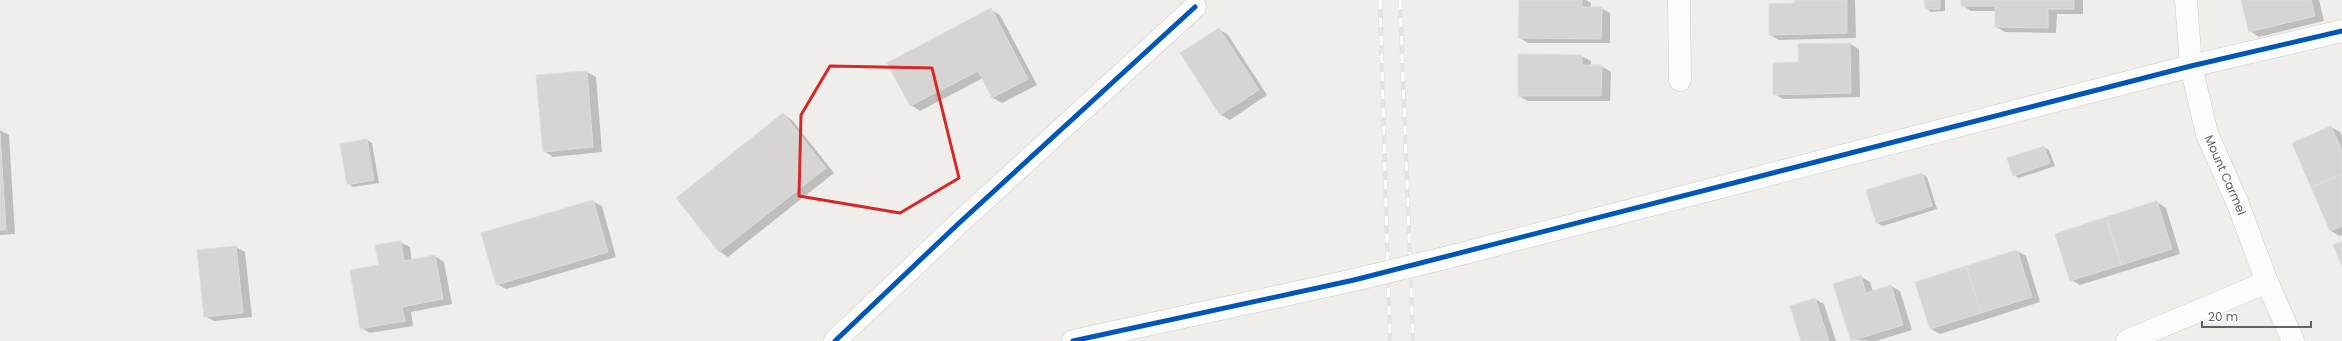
<svg xmlns="http://www.w3.org/2000/svg" width="2342" height="341" viewBox="0 0 2342 341" font-family="Poppins,sans-serif">
  <style>
    .shadow { fill: #0003 }
    .building { fill: #d6d5d3; stroke: #deddd9 }
    .lines { fill: none; stroke-linecap: round; stroke-linejoin: round }
    .minor-casing { stroke: #cbcccc; stroke-width: 23 }
    .minor { stroke: #fdfcfc; stroke-width: 22 }
    .rail-casing { stroke: #e4e4e4; stroke-width: 4.5 }
    .rail { stroke: #fff; stroke-width: 3; stroke-dasharray: 9; stroke-linecap: butt }
    .minor-bridge-casing { stroke: #cbcccc; stroke-width: 23; stroke-linecap: butt }
    .minor-bridge { stroke: #fdfcfc; stroke-width: 22 }
    .cycleway-casing { stroke: #fff; stroke-width: 8 }
    .cycleway { stroke: #0057b8; stroke-width: 5 }
    .marked { fill: none; stroke: #d62828; stroke-width: 3; stroke-linejoin: round }
    .labels { text-anchor: middle; stroke-width: 3.5; stroke-linejoin: round; paint-order: stroke }
    .street-label { font-size: 12px; fill: #5f6368; stroke: #fff }
  </style>
  <rect width="100%" height="100%" fill="#efeeea"/>
  <path class="shadow" d="M1520 0H1586L1591 3V8H1601L1610 13V43H1528L1519 37Z
    M1795 0H1855L1856 38 1779 40 1770 35 1796 4Z
    M1925 0H1945V11L1931 12 1926 8Z
    M1962 0H2083V14H2057L2056 33 2005 32 1996 27V11H1971L1962 5Z
    M2243 0H2319L2324 21 2259 37 2250 31Z
    M991 10 1000 15 1037 85 1002 103 993 98 983 78 920 111 911 105Z
    M1219 29 1228 35 1267 95 1230 120 1221 115 1181 54Z
    M1850 44 1859 49 1860 97 1783 99 1774 94 1800 63Z
    M1519 55 1582 56 1591 61V66H1601L1611 72 1610 101H1528L1519 96Z
    M587 72 596 77 602 152 553 157 544 151Z
    M783 114 792 120 834 173 728 257 719 251Z
    M2331 127 2340 132 2342 136V235L2340 236 2331 231 2293 144Z
    M0 130 9 135 15 234 0 235Z
    M367 140 372 143 379 183 353 187 348 184Z
    M2044 147 2049 150 2055 166 2019 178 2014 175Z
    M1922 174 1927 177 1937 209 1883 226 1877 223Z
    M592 201 602 206 616 257 506 289 497 284Z
    M2157 202 2166 208 2180 254 2080 285 2071 280Z
    M400 242 410 247 412 261 435 256 444 262 452 304 411 312 413 326 370 333 361 328Z
    M236 247 245 252 252 317 214 321 205 316Z
    M2017 251 2026 256 2040 302 1940 334 1931 329 1916 283Z
    M1860 276 1870 282 1873 292 1891 286 1900 291 1912 330 1876 341 1852 340Z
    M1815 299 1824 304 1836 341H1802Z"/>
  <path class="building" d="M1519 0H1582V7H1602L1601 39 1518 38Z
    M1794 0H1847V33L1769 35V4L1795 3Z
    M1924 0H1940V9H1925Z
    M1961 0H2074V9H2048V28L1995 27V6H1961Z
    M2241 0H2311L2315 16 2249 32Z
    M991 8 1028 79 992 98 978 71 910 106 887 63Z
    M1219 28 1259 90 1220 115 1180 53Z
    M1850 43 1851 93 1773 95V63L1799 62 1798 44Z
    M1518 54 1582 55V65H1602L1601 96H1518Z
    M587 71 593 147 543 152 536 75Z
    M783 113 826 168 719 252 676 198Z
    M2331 126 2342 150V174L2311 187 2292 143Z
    M0 133 6 230H0Z
    M367 139 374 180 347 185 340 144Z
    M2044 146 2050 163 2013 176 2007 158Z
    M1922 173 1932 206 1876 223 1866 190Z
    M2342 174V226L2330 231 2311 187Z
    M593 200 608 252 496 285 481 233Z
    M2157 201 2172 249 2121 265 2106 217Z
    M2106 217 2121 265 2070 281 2055 234Z
    M401 241 404 261 435 255 443 299 402 307 405 321 360 329 350 270 379 265 375 245Z
    M2342 241V266L2333 245Z
    M236 246 243 313 204 317 197 250Z
    M2017 250 2032 297 1981 313 1966 266Z
    M1966 266 1981 313 1930 329 1915 282Z
    M1861 275 1866 293 1891 285 1903 325 1851 341 1833 284Z
    M1815 298 1829 341H1801L1790 306Z"/>
  <g class="lines">
    <defs>
      <g id="minor">
        <path d="M1679 0 1680 80"/>
        <path id="s1" d="M2186 0 2191 66 2207 134 2238 204 2267 282 2293 341"/>
        <path d="M1449 257 2191 66 2342 31"/>
        <path d="M835 341 958 224 1195 7"/>
        <path d="M1073 341 1354 280"/>
        <path d="M2127 341 2267 282"/>
      </g>
    </defs>
    <use href="#minor" class="minor-casing"/>
    <use href="#minor" class="minor"/>
    <defs>
      <path id="rail" d="M1380 0 1390 341
        M1400 0 1413 341"/>
    </defs>
    <use href="#rail" class="rail-casing"/>
    <use href="#rail" class="rail"/>
    <defs>
      <path id="minor-bridge" d="M1354 280 1449 257"/>
    </defs>
    <use href="#minor-bridge" class="minor-bridge-casing"/>
    <use href="#minor-bridge" class="minor-bridge"/>
    <defs>
      <path id="cycleway" d="M835 341 958 224 1195 7
        M1073 341 1354 280 2191 66 2342 31"/>
    </defs>
    <use href="#cycleway" class="cycleway-casing"/>
    <use href="#cycleway" class="cycleway"/>
  </g>
  <path class="marked" d="M830 66 932 68 959 178 900 213 799 196 801 115Z"/>
  <g class="labels">
    <g class="street-label">
      <text dy="4" stroke="none"><textPath href="#s1" startOffset="181">Mount Carmel</textPath></text>
    </g>
  </g>
  <path d="M2202 321v6h109v-6" fill="none" stroke="#5f6368" stroke-width="2"/>
  <text x="2208" y="321" font-size="12" fill="#5f6368" stroke="#ffffff" stroke-width="3" paint-order="stroke">20 m</text>
</svg>
